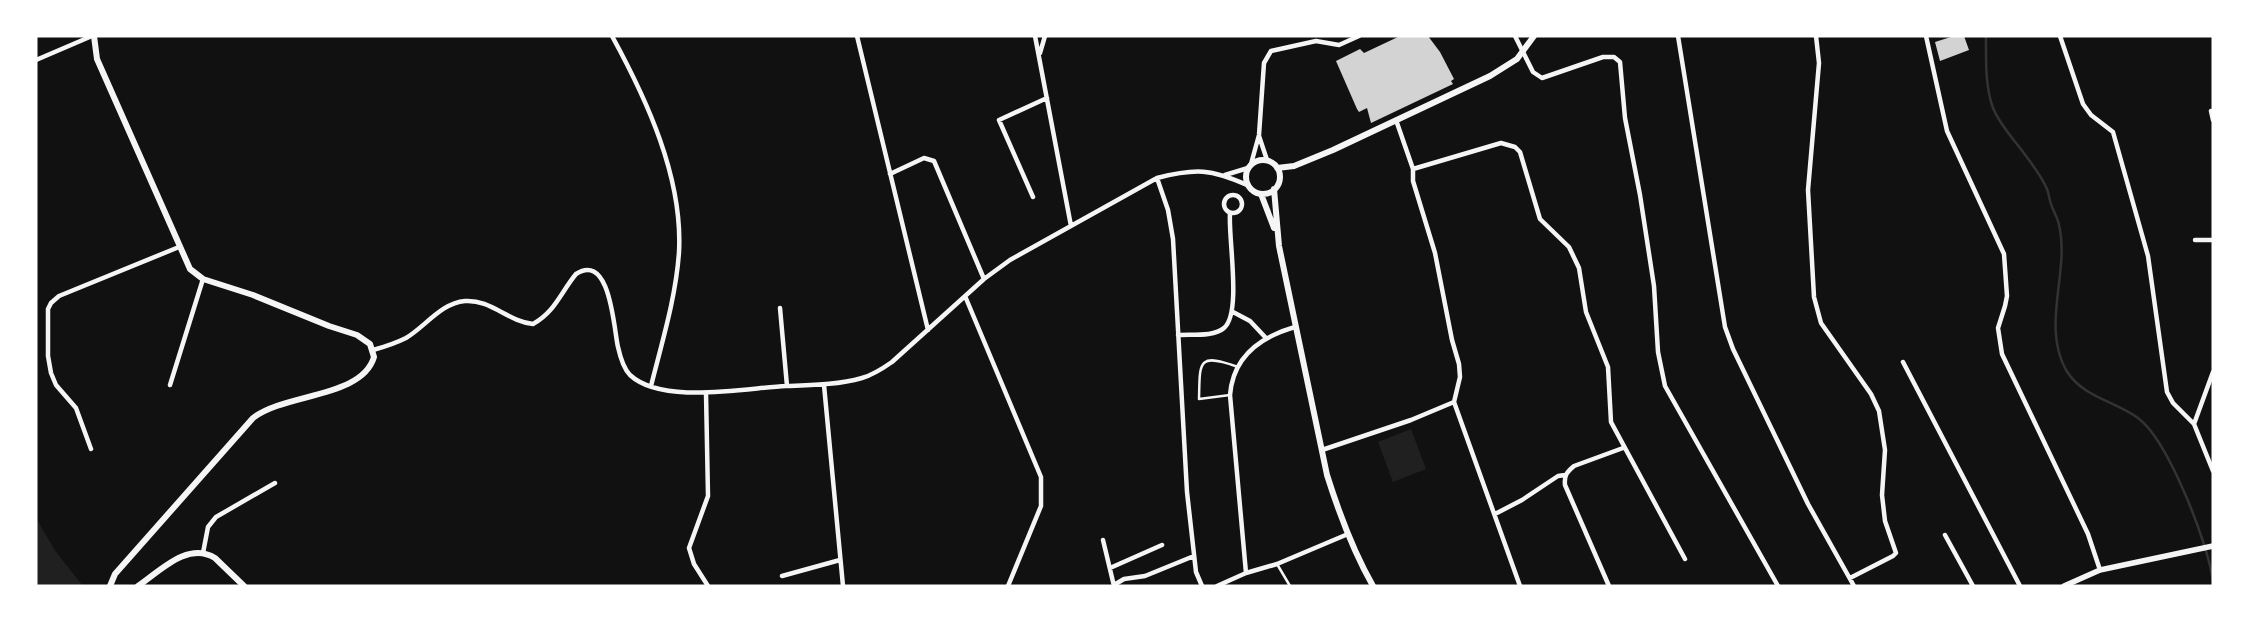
<svg xmlns="http://www.w3.org/2000/svg" width="2249" height="622" viewBox="0 0 2249 622" font-family="Lato,sans-serif">
  <style>
    .green { fill: #202020 }
    .lines { fill: none; stroke-linecap: round; stroke-linejoin: round }
    .stream { stroke: #333; stroke-width: 2.5 }
    .building { fill: #d3d3d3 }
    .service { stroke: #f5f5f5; stroke-width: 2.5 }
    .minor { stroke: #f5f5f5; stroke-width: 4.5 }
    .tertiary { stroke: #f5f5f5; stroke-width: 5.5 }
    .secondary { stroke: #f5f5f5; stroke-width: 6 }
  </style>
  <rect width="100%" height="100%" fill="#111"/>
  <path class="green" d="M1411 429 1426 469 1393 482 1378 442Z
    M36 518 56 552 83 586H36Z"/>
  <g class="lines">
    <path class="stream" d="M1986 36C1986 59 1985 86 1993 108 1999 123 2010 135 2020 148 2030 161 2041 175 2047 189 2049 194 2049 199 2051 204 2053 211 2058 218 2059 225 2070 272 2041 325 2066 370 2082 397 2115 401 2138 418 2168 440 2208 543 2213 581"/>
  </g>
  <path class="building" d="M1400 36H1428L1440 52 1454 79 1451 81 1453 84 1371 123 1367 108 1359 112 1357 109 1336 61 1360 49 1364 53Z
    M1954 36H1964L1969 50 1940 61 1935 42Z"/>
  <g class="lines">
    <path class="service" d="M1230 395 1199 399C1200 362 1197 352 1238 367
      M1277 564 1290 586"/>
    <path class="minor" d="M612 36C647 100 683 178 679 252 676 297 662 342 651 386
      M857 36 928 330
      M1035 36 1071 226
      M1515 36 1533 72 1542 78 1603 57H1614L1620 62 1625 118 1640 195 1654 286 1658 352 1665 386 1778 586
      M1678 36 1725 327 1733 349 1808 504 1854 586
      M1816 36 1819 63 1808 190 1814 297 1821 323 1871 394 1879 411 1885 450 1882 495 1885 521 1896 553 1893 556 1850 578
      M1926 36 1947 131 2004 254 2007 296 2005 306 1998 328 2002 354 2088 534 2100 570
      M2060 36 2083 104 2091 115 2113 132 2148 256 2167 392 2173 403 2194 424 2213 471
      M1040 53 1045 36
      M36 60 92 36
      M2211 111 2213 120
      M1396 120 1413 169V181L1435 253 1452 340 1459 364 1460 377 1454 402 1520 586
      M1259 136 1267 160
      M1251 164 1259 135 1264 63 1271 51 1316 41 1339 45 1359 36
      M1413 169 1501 143 1515 147 1520 152 1540 219 1569 247 1579 268 1586 312 1608 367 1611 422 1685 559
      M890 174 924 158 934 161 984 279
      M1225 175 1248 168
      M1157 178 1168 210 1173 239 1187 492 1196 572 1202 586
      M1224 204a9 9 0 1 1 18 0a9 9 0 1 1-18 0Z
      M1033 197 999 120 1047 98
      M2195 240H2213
      M965 296 1041 477V506L1008 586
      M780 308 787 386
      M1233 312 1250 321 1266 338
      M1178 335C1191 334 1214 337 1224 328 1242 313 1228 238 1230 213
      M373 350C384 347 396 343 406 338 425 327 441 303 465 301 490 299 509 322 533 324 555 312 561 292 576 274 611 251 614 332 618 347 620 356 623 368 630 375 662 405 746 388 786 386 812 385 837 385 862 378 873 375 882 369 892 362L984 279 1010 260 1157 178C1196 168 1211 169 1247 185
      M1903 362 2020 586
      M170 385 203 279
      M824 385 843 586
      M706 393 708 496 689 548 694 564 708 586
      M2194 424 2213 372
      M91 449 76 408 56 385 51 373 48 356V309L51 303 59 296 179 247
      M1322 450 1411 420 1454 402
      M1495 514 1522 500 1558 476 1565 475
      M1945 535 1973 586
      M1103 540 1114 586
      M203 553 208 527 216 517 275 483
      M1110 568 1162 545
      M1246 573 1230 395C1233 357 1260 337 1295 327
      M782 576 840 560
      M1114 585 1124 579 1145 576 1194 556
      M1217 586 1246 573 1277 564 1348 534
      M1609 586 1565 485C1564 475 1567 472 1574 466L1623 448"/>
    <path class="tertiary" d="M2064 586 2100 570 2213 546"/>
    <path class="secondary" d="M94 36 97 59 190 269 203 279 253 295 329 326 357 335 370 344 374 357C362 398 285 393 253 418L115 574 110 586
      M1246 177a17 17 0 1 1 34 0a17 17 0 1 1-34 0Z
      M1277 168 1294 166 1333 150 1490 76 1517 59 1534 36
      M1274 189 1279 246 1327 475C1339 513 1353 551 1373 586
      M1261 194 1274 228
      M138 586C160 571 188 541 215 558L244 586"/>
  </g>
  <rect width="2249" height="622" fill="none" stroke="#ffffff" stroke-width="75"/>
</svg>
